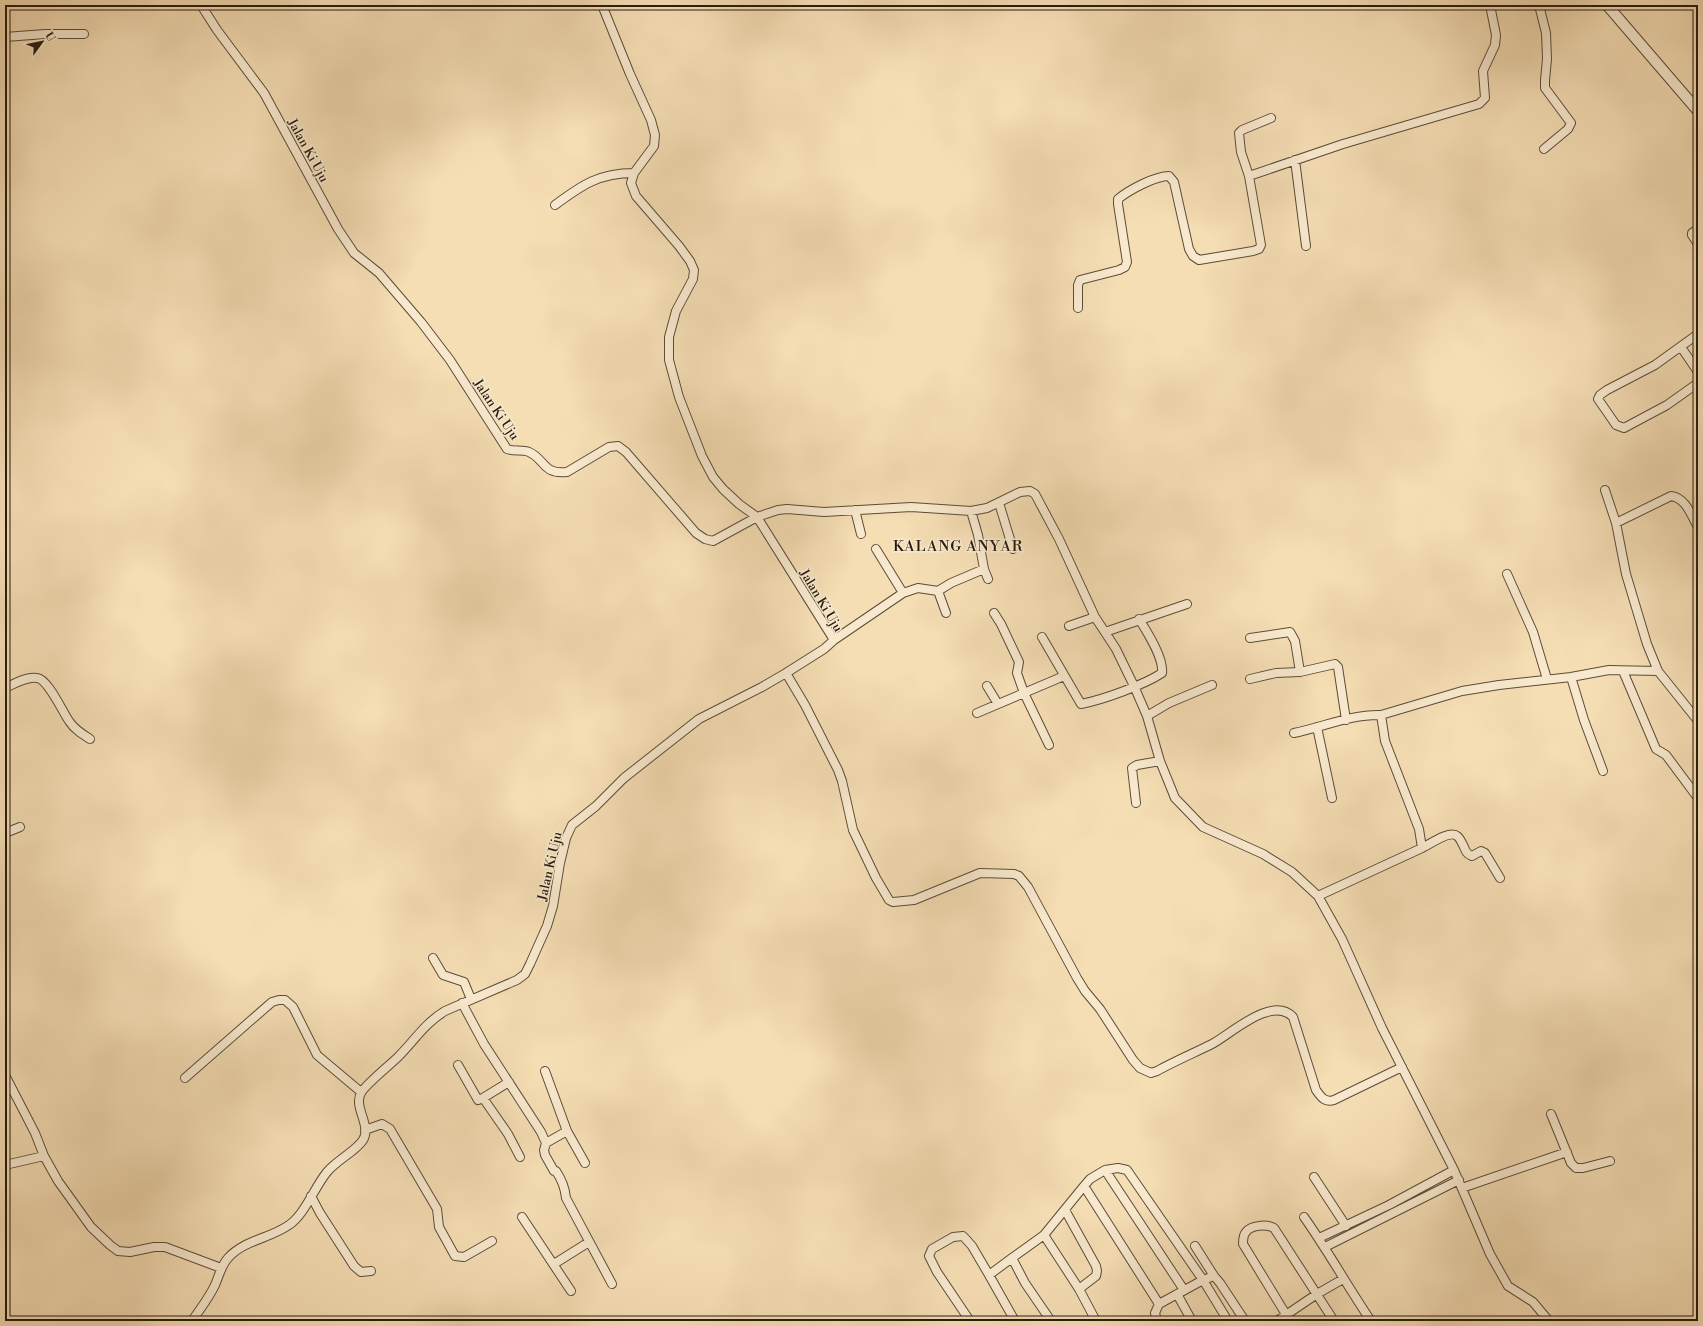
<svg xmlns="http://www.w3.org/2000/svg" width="1703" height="1326" viewBox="0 0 1703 1326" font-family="'Libre Bodoni',serif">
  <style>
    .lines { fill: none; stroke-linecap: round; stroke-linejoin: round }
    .minor-casing { stroke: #5c4c38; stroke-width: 10 }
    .tertiary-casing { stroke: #5c4c38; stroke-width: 12 }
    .minor { stroke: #f8e9ce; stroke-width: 8 }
    .tertiary { stroke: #f8e9ce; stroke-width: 10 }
    .labels { text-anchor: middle; stroke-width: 3; stroke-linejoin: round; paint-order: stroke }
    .street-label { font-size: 13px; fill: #291c0e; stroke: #f8e9ce }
    .quarter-label { font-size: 15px; letter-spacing: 1px; fill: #291c0e; stroke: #f8e9ce }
  </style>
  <rect width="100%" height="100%" fill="#f5ddb4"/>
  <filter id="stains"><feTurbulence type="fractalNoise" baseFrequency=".005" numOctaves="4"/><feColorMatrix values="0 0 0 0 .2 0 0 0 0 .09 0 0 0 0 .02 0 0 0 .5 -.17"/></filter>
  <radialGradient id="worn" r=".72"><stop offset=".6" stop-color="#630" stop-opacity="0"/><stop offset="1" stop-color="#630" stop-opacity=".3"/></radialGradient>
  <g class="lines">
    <defs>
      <path id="minor" d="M602 5 630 74 651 120 655 135 654 146 634 173 631 183 636 196 679 246 690 261 694 270 693 279 676 311 669 337V360L679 397 702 456 713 477 723 489 739 504 757 517 778 510 787 509 824 512 911 507 971 511 987 508 1020 492 1030 491 1035 494 1059 539 1095 617 1116 649 1134 686 1147 716 1160 761 1175 798 1203 827 1263 854 1292 872 1318 896 1342 939 1382 1028 1454 1170 1490 1254 1508 1286 1533 1302 1549 1321
        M1539 5 1546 33 1547 59 1545 80V88L1571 123 1568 129 1544 149
        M5 37 45 34H84
        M1698 39V40
        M1295 160 1306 246
        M1249 176 1241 152 1239 133 1242 130 1271 118
        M555 205C582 185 599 173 634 173
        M1698 229 1692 233V235L1698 244
        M1078 308V285L1080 280 1119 270 1125 267 1127 262 1118 204V199C1129 190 1155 176 1169 176L1174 182 1189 249 1193 256 1199 260 1253 251 1259 249 1261 245 1249 176 1343 144 1479 104 1485 98 1483 71 1495 45 1496 35 1490 5
        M1698 334 1655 365 1607 390 1600 395 1598 399 1616 425 1624 428 1667 405 1698 383
        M1681 347 1698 372
        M1605 490 1616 523 1626 574 1647 644 1658 671 1698 721
        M999 503 1013 549
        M855 510 861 534
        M971 511 978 535 984 569 988 579
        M1616 523 1671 496C1686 498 1691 515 1698 527
        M1507 574 1533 632 1547 679
        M938 591 951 583 984 569
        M903 593 918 588 938 591 946 613
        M994 613 1001 624 1019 662 1017 673 1024 693 1049 745
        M1069 626 1095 617
        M1105 632 1187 604
        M1042 637 1081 704C1102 700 1144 685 1162 673 1164 658 1147 632 1139 619
        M1250 638 1290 632 1295 641 1300 672
        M834 640 903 593 876 549
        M1623 671 1656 749 1666 755 1698 798
        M786 673 805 705 838 770 842 781 853 830 876 878 889 900 893 902 914 900 980 873 1014 874 1019 876 1028 887 1077 978 1085 991 1100 1009 1133 1060 1140 1068 1151 1073 1157 1071C1175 1061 1194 1053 1212 1044 1231 1034 1272 995 1293 1017L1316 1090C1321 1097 1325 1103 1334 1100L1402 1067
        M1571 677 1584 720 1603 771
        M1250 679 1276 673 1300 672 1335 664 1338 667 1346 720
        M987 686 998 704
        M5 688C14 684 27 676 37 678 48 679 62 711 69 721 74 729 82 734 90 739
        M977 713 1064 676
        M1147 716 1169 703 1212 685
        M1317 727 1332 798
        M1294 733C1323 727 1352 714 1381 715
        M1136 803 1132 768 1137 765 1160 761
        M5 833 20 827
        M1422 848C1430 844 1450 830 1457 836 1460 838 1462 843 1464 847 1466 852 1467 854 1472 856L1481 851 1485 853 1500 878
        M1318 896 1422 848 1419 829 1385 741 1381 715 1462 691 1499 685 1571 677 1609 670 1658 671
        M433 958 443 975 464 982 471 999
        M462 1003 484 1044 541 1132 546 1143 544 1150 545 1155 554 1171H556C562 1180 565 1188 566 1198L612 1284
        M458 1065 478 1100 483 1098
        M545 1071 567 1131
        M5 1075 35 1133 44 1156 58 1181 91 1227 110 1245 118 1251 130 1252 154 1247H165L221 1268
        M185 1078 272 1002 279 1000H285L293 1007 317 1055 361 1092
        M509 1082 483 1098 508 1134 520 1157
        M1551 1114 1571 1163 1576 1168H1583L1610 1161
        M365 1130 382 1124 390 1129 437 1209 439 1227 455 1256 464 1257 492 1241
        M546 1143 567 1131 585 1163
        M5 1165 44 1156
        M1105 1170 1118 1168 1127 1170 1203 1280 1228 1321
        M1314 1177 1346 1226
        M1084 1186 1090 1179 1105 1170 1184 1290
        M1462 1188 1567 1152
        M311 1196 320 1213 354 1266 361 1272 371 1271
        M1065 1210 1096 1266 1097 1271 1096 1276 1079 1289 1044 1235 1084 1186 1159 1304 1203 1280 1214 1276 1220 1283 1245 1321
        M522 1217 571 1291
        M1304 1217C1328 1251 1348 1287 1371 1321
        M1044 1235 1012 1258 1025 1283 1051 1321
        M1319 1238 1389 1205 1454 1170
        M1195 1246 1214 1276
        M1325 1247 1459 1180
        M1012 1258 989 1275 1015 1321
        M554 1264 589 1242
        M1079 1289 1096 1321
        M1177 1294 1192 1321
        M192 1321C200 1309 209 1298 215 1285 219 1276 221 1266 228 1258 244 1240 269 1239 289 1225 305 1214 314 1188 327 1172 337 1160 356 1151 363 1140 372 1126 353 1107 361 1093 364 1086 391 1064 398 1057 414 1041 425 1023 445 1011L517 980 525 974 530 964 547 926 553 906 560 863 566 838 572 825 596 806 624 778 699 719 762 687 786 673 824 649 834 640 757 517 713 541 705 539 696 533 626 452 618 446 609 447 567 472C543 475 545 459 529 452 522 449 514 452 507 449L450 360 421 322 379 273 354 253 338 229 264 93 217 30 201 5
        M970 1321 937 1272 929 1256 932 1249 953 1237 963 1236 972 1246 989 1275
        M1157 1321 1155 1313 1159 1304
        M1277 1321 1317 1294 1343 1279
        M1290 1321 1243 1244C1243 1240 1243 1235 1246 1232 1251 1225 1267 1224 1274 1228L1334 1321"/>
      <path id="tertiary" d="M1607 5 1698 111"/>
    </defs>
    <use href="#minor" class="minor-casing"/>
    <use href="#tertiary" class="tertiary-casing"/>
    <use href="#minor" class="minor"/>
    <use href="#tertiary" class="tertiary"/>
  </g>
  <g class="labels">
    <g class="street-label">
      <text transform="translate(309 150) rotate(61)" y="5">Jalan Ki Uju</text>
      <text transform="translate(497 409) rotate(56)" y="5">Jalan Ki Uju</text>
      <text transform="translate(822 600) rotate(59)" y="5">Jalan Ki Uju</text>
      <text transform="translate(549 866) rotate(-77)" y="5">Jalan Ki Uju</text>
    </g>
    <g class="quarter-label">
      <text x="958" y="551">KALANG ANYAR</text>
    </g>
  </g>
  <rect width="1703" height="1326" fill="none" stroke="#f5ddb4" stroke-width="20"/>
  <rect x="6" y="6" width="1691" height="1314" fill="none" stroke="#291c0e" stroke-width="2"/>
  <rect x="10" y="10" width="1683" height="1306" fill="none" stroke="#291c0e"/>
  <g transform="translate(42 42) rotate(57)" stroke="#f8e9ce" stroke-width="3" paint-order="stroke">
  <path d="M0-3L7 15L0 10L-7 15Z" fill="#291c0e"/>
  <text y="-6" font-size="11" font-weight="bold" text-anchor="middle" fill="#291c0e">U</text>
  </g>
  <rect width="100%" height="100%" filter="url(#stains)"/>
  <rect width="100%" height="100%" fill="url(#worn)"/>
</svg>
